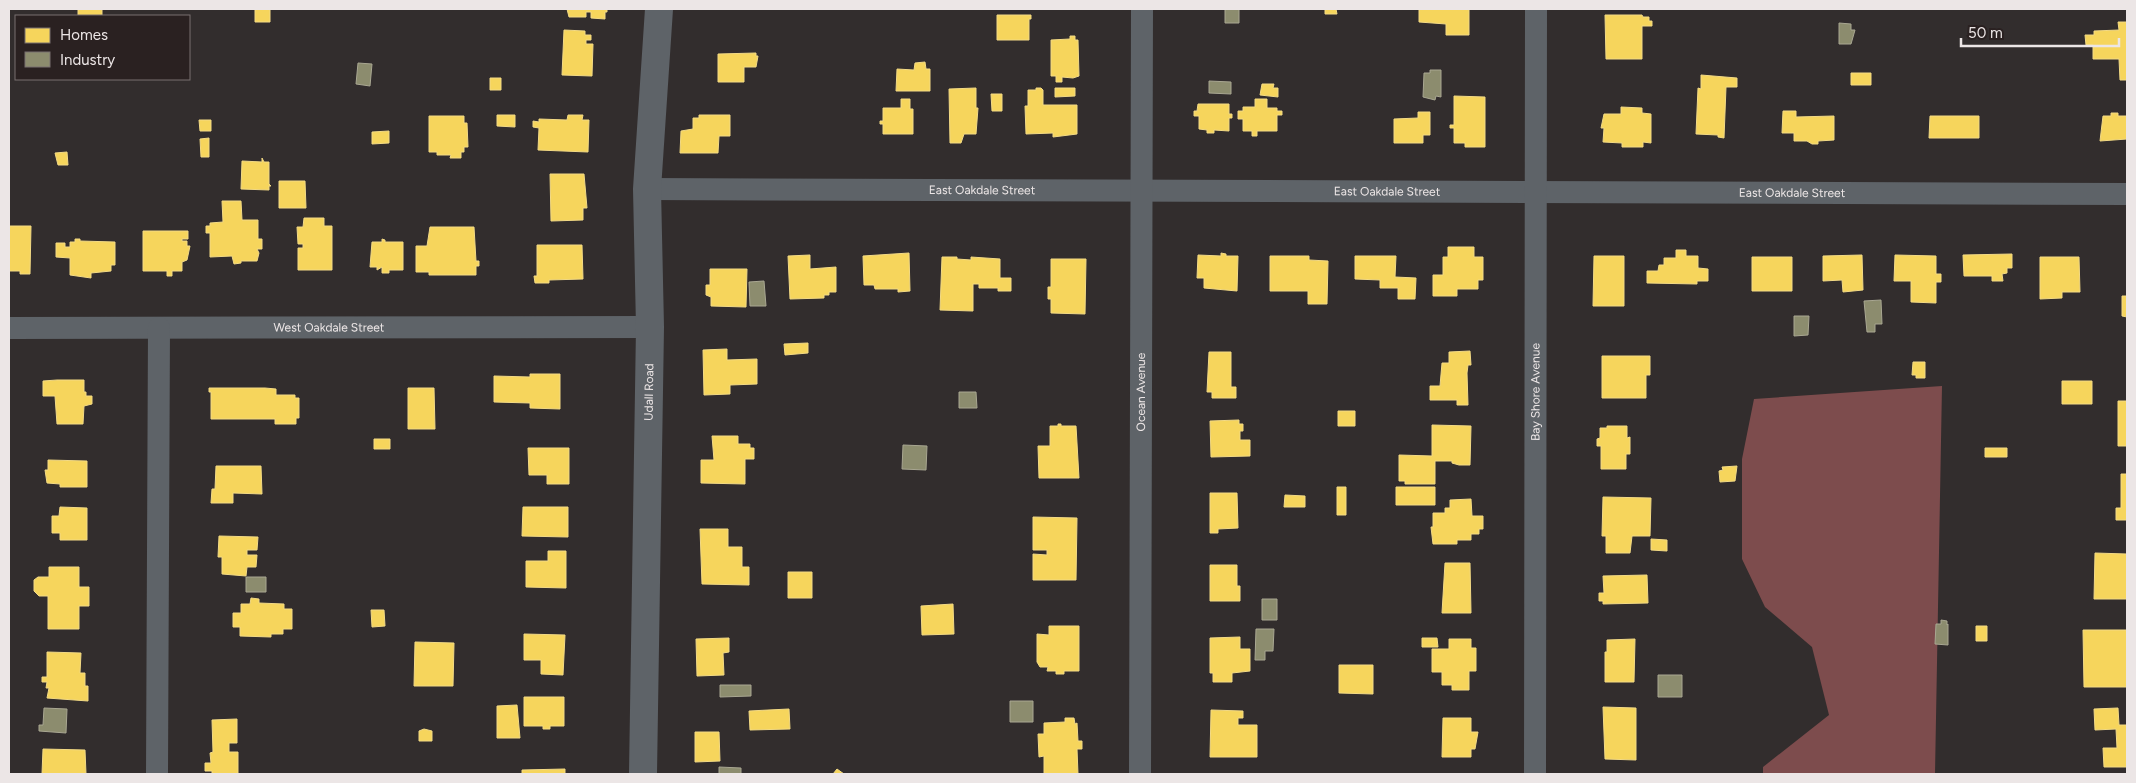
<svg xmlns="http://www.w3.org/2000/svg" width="2136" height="783" viewBox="0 0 2136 783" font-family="Figtree,sans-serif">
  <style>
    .forest { fill: #7d4c4d }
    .homes { fill: #f6d55c; stroke: #f3da85 }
    .industry { fill: #8c8c6e; stroke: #a9a792 }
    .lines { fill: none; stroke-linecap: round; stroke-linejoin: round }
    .minor { stroke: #5e6368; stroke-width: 22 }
    .tertiary { stroke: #5e6368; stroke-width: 28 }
    .labels { text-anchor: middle; stroke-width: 5; stroke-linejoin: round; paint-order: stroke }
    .street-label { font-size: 12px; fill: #ece6e6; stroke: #2a2121 }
  </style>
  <rect width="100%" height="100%" fill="#322d2d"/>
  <path class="forest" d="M1942 386 1935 774H1763V767L1829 715 1812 647 1765 607 1742 559V459L1754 399Z"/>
  <path class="homes" d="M78 9H102V16H78Z
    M255 9H270V22H255Z
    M567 9H607V12H605V19L591 18V12H586V17H569Z
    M1325 9H1336L1337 14H1325Z
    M1419 9H1469V35H1446V24L1419 22Z
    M997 15H1031V19H1029V40H997Z
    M1605 15H1642L1643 17H1649V21H1652V26H1642V59H1606Z
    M2118 22H2127V80H2120L2119 59H2093V45H2086L2085 35H2094V31L2119 30Z
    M564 30 585 31V35H591V40H586V44H593L592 76 562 75Z
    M1070 36H1075V40H1078L1079 76 1073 78 1062 77V82H1056V76H1051V40L1070 39Z
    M756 53V56H758L756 67H744V82H718V54Z
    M925 62 926 69H930V91H896L897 69 914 70 915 63Z
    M1851 73H1871V85H1851Z
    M1701 75 1737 78V87H1726L1724 138 1718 137V135L1696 134 1698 88 1701 89Z
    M490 78H501V90H490Z
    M1262 84H1274L1273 88H1278V97L1260 95Z
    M976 88V108H978L976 134H964L961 143H950L949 89Z
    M1036 88H1041L1043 90V105H1077V134L1053 137V133L1026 134 1025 106H1028V90H1036Z
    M1055 88H1075V96L1055 97Z
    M991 94H1002V111H992Z
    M1454 96 1485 97V147H1465V143H1454V128H1450V125H1454Z
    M901 99H910V109H913V134H883V124H880V121H883V108H901Z
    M1255 99H1267V108H1277V111H1282V115H1277V131H1257V136H1252V131H1243V119H1238V111H1243V107H1255Z
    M1198 104H1229V114H1232V118H1229V131L1214 130V133H1207V130L1199 129V116H1194V111H1197Z
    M1621 107 1642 108V113L1651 114V143L1643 142V147H1622V143L1603 142 1604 128H1601L1604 114H1621Z
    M1783 111H1796V117L1834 116V140L1818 141V144H1812L1807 141H1794V133H1782Z
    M1418 112H1430V135H1423V143H1394V119L1418 118Z
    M2111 113H2118V116H2127V139L2100 141 2103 116H2111Z
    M497 115H515V127L497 126Z
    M568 115H583L582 120H589L588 152 538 150 539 128 533 127V121L539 122V119L567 120Z
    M699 115H730V136H719L718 153H680L681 131 693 129V118H699Z
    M429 116H464V123H467L468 147H464V152H461V158H450L451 155H437V152H429Z
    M1930 116H1979V138H1929Z
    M199 120H211V131H200Z
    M389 131V143L372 144V132Z
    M209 138V157H201L200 139Z
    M67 152 68 165H58L55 153Z
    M262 158 264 162H269V184L271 186H269V190L241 189 242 161 262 162Z
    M550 174H584L587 208H583V220L551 221Z
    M279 181H305L306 208H279Z
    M222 201H241L242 220H258V239H262V249H257L259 253 257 261H241V263L234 264 232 256 210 257V233H206V226H210V223L223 222Z
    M304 218H324V226H332V270H298V248H303V244H298L297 227H303Z
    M9 226H31L30 274H20V271H9Z
    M430 227H474L476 261H479V266H476V275H429V272H416V246H427Z
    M143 231H188V239H182V241H187V246H190L187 260 182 262V271H172V276H167V271H143Z
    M75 239H80V241L115 242V265H111V271L91 273V278L70 275V258L56 257V243H65V247H70V242H75Z
    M382 239 385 240V242H403V270H389V273H382V267L377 270V267H370L372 242H382Z
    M537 245H582L583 279 549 280V283H535L534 276H537Z
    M1448 247H1474V257H1483V280H1478V289H1457V296H1433V275H1443V257H1448Z
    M1676 250H1686V256H1698V268L1708 269V281H1697V284L1647 283V271H1658L1659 265H1664V258H1676Z
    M909 253 910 291 898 292V289H875L874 285H864L863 256Z
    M1221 253 1226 254V256H1238L1237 291 1204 288V278H1197L1198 255 1221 256Z
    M2012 254V268H2007V273L2002 274 2003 281H1992V276H1964L1963 255Z
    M810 255V269L836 267V292H829V295H824V298L790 299 788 256Z
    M1862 255 1863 290 1843 292 1842 280 1823 281V256Z
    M1895 255 1936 256V274H1941V282H1936V303L1911 302V281H1894Z
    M1270 256H1309V260L1328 261 1327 304H1308V291H1270Z
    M1355 256H1396L1395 277 1416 278 1415 299H1398V288H1380V280L1355 279Z
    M1594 256H1624V306H1593Z
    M942 257H957V259L971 260V257L1000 259V278H1011V291H998V288H979V284H973V311L940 310Z
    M1752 257H1792V291H1752Z
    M2040 257H2079L2080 292H2062V298L2040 299Z
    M1051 259H1086L1085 314 1051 313V299H1048V287H1051Z
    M710 269H747L746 307 711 306V297L706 295V285H710Z
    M2122 296H2127V317L2122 316Z
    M808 343V353L785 355 784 344Z
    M727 349V360L757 359V384L730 385V394L704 395 703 350Z
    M1470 351 1471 365H1468L1467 373 1468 405H1457V400H1430V386H1440L1442 363H1449V352Z
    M1209 352H1231V387H1236V398H1212V392H1207Z
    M1602 356H1650V375H1646V398H1602Z
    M1913 362H1925V378H1916V375H1912Z
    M530 374H560V409L530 408V403L494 402V376L530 377Z
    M57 380H84V392H86V396H92V404L84 406 83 424H57L55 396H43V381Z
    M2062 381H2092V404H2062Z
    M209 388H265L276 389V395H295V398H299V418H296V424H275V419H211V392H209Z
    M408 388H434L435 429H408Z
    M2127 392V446H2118V401H2127Z
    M1338 411H1355V426H1338Z
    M1239 420V424H1243V431H1240V440H1250V456L1211 457 1210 421Z
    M1058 424H1061V426H1076L1079 478H1039L1038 446H1050V426H1058Z
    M1432 425 1471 426 1470 465H1459L1452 463V461H1435V484H1405V481H1399V455L1432 456Z
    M1607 426H1627V438L1630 437V454H1626V469H1601V446H1597V439L1600 438V428H1607Z
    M712 436H738V444H750V448H754V459H745V484L701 483V460H714Z
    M374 439H390V449H374Z
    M528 448H569V484H547V475H529Z
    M1985 448H2007V457H1985Z
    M48 460 87 461V487H60V484L47 483 45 470H48Z
    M216 466H261L262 494 233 493V503H211L212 489H215Z
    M1737 466 1735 481 1720 482 1719 471 1723 470 1722 467Z
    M2121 474H2127V520H2116V508H2121Z
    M1337 487H1346V515H1337Z
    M1396 487H1435V505H1396Z
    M1210 493H1237L1238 528 1218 529V533H1210Z
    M1285 495 1305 496V507H1284Z
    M1603 497 1651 498 1650 536H1632L1630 553H1606V536H1602Z
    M1471 499 1472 516H1483V529H1479V534H1471V540H1457V544H1433L1431 527H1433V513H1445V508H1450V500Z
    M60 507 87 508V540H60V533H52V516H59Z
    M523 507H568V537L522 536Z
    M1033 517 1077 518 1076 580H1033V554L1047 555V550H1033Z
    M700 529H728V547H742V567H749V585L702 584Z
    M219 536 258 537 257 550H247V555H257L256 567H247L246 576 222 574V557H218Z
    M1651 539 1667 540V551L1651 550Z
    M548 551H566V588L526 587V561H548Z
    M2095 553 2127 554V599H2094Z
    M1445 563H1470L1471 613H1442Z
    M1210 565H1237V586H1240V601H1210Z
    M49 567H79V587H89V606H79V629H48V596H39L34 591V580L38 577H49Z
    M788 572H812V598H788Z
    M1647 575 1648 603 1603 604V601H1599V593H1604L1603 576Z
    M251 598 259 599V603L284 604V609H292V629H283V634H271V637L240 636V627H233V613H241V604H250Z
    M953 604 954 634 922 635 921 606Z
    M371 610H384L385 626 372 627Z
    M1049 626H1079V671H1064V674H1056V671H1047L1048 667H1040L1037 662V634L1049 635Z
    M1976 626H1987V641H1976Z
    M2083 630H2127V687H2084Z
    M524 634 565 635 563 675 541 674V660H524Z
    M1240 637V649H1250V671L1232 673V682H1213V673H1210V638Z
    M729 638V652L723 653 724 675 697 676 696 639Z
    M1422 638H1437L1438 647H1422Z
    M1449 639H1471V648H1476V671H1469V690H1452V685H1442V672H1432V649H1449Z
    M1635 639 1634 682H1605V652H1607V640Z
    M415 642 454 643 453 686H414Z
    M47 652 81 653 80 673H85V686H88V701L47 698 49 688H46L47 682H42V677H47Z
    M1339 665H1373V694L1339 693Z
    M524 697H564V726H550V729H543V726H524Z
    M517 705 520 738H497V706Z
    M1603 707 1636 708V760L1605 759Z
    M2118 708 2119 725H2127V767H2104L2103 748H2117L2116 729 2095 730 2094 709Z
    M789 709 790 729 750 730 749 711Z
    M1211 710 1243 711V718H1238V725H1257V757H1210Z
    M1065 718H1074L1075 724 1077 723 1078 741H1082V749H1077L1078 774H1044V756L1039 757 1038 734H1044V723L1065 722Z
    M1443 718H1471V732H1478L1475 749H1471V757H1442Z
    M237 719V743H229V752H238V774H212V771H205V763H211L210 753 213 752 212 720Z
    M424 729 432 731V741H419V731Z
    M695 732H719L720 761 695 762Z
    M43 749 85 750 86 774H42Z
    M565 769V774H522V770Z
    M837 769 844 774H833Z"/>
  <path class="industry" d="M1225 9H1239V23H1225Z
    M1839 23 1851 24V30H1855L1851 44H1839Z
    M358 63 372 64 370 86 356 84Z
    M1430 70H1441V97L1436 96 1435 100 1423 97 1424 73H1430Z
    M1209 81 1231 82V94L1209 93Z
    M764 281 766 306H750L749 282Z
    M1881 300 1882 324H1875V332H1867L1864 301Z
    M1794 316H1809L1808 335 1794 336Z
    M959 392H976L977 408H959Z
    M903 445 927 446 926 470 902 469Z
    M246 577H266V592H246Z
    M1262 599H1277V620H1262Z
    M1941 620 1947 621V625L1948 624V645L1935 644 1936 624H1941Z
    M1256 629H1274L1273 651H1265V660H1255Z
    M1658 675H1682V697H1658Z
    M720 685H751V696L720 697Z
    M1010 701H1033V722H1010Z
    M44 708 67 709 66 733 39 731V725H43Z
    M719 767 741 768V774H719Z"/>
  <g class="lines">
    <g class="minor">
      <path id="s1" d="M647 189 2127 194"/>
      <path id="s2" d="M9 328 650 327"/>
      <path d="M157 774 159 328"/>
      <path id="s3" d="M1140 774 1142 9"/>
      <path id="s4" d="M1535 774 1536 9"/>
    </g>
    <path class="tertiary" id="s5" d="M643 774 650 327 647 189 659 9"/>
  </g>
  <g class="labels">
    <g class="street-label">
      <text dy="4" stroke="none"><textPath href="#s1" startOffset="335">East Oakdale Street</textPath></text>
      <text dy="4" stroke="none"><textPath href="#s1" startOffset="740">East Oakdale Street</textPath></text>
      <text dy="4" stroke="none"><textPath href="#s1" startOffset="1145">East Oakdale Street</textPath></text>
      <text dy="4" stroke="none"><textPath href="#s2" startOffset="320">West Oakdale Street</textPath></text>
      <text dy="4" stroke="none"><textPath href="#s5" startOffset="382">Udall Road</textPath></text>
      <text dy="4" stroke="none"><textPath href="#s3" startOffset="382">Ocean Avenue</textPath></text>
      <text dy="4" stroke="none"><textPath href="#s4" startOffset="382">Bay Shore Avenue</textPath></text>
    </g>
  </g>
  <rect width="2136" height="783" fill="none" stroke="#ece6e6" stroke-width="20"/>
  <rect x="15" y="15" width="175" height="65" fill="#2a2121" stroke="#787070"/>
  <rect x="25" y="28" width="25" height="15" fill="#f6d55c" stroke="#787070"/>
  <text x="60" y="40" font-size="15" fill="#ece6e6">Homes</text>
  <rect x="25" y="52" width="25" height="15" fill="#8c8c6e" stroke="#787070"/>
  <text x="60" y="65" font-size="15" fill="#ece6e6">Industry</text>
  <path d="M1961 38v8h158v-8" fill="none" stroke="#ece6e6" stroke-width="2.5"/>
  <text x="1968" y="38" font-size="15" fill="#ece6e6" stroke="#2a2121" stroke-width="4" paint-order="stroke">50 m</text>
</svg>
